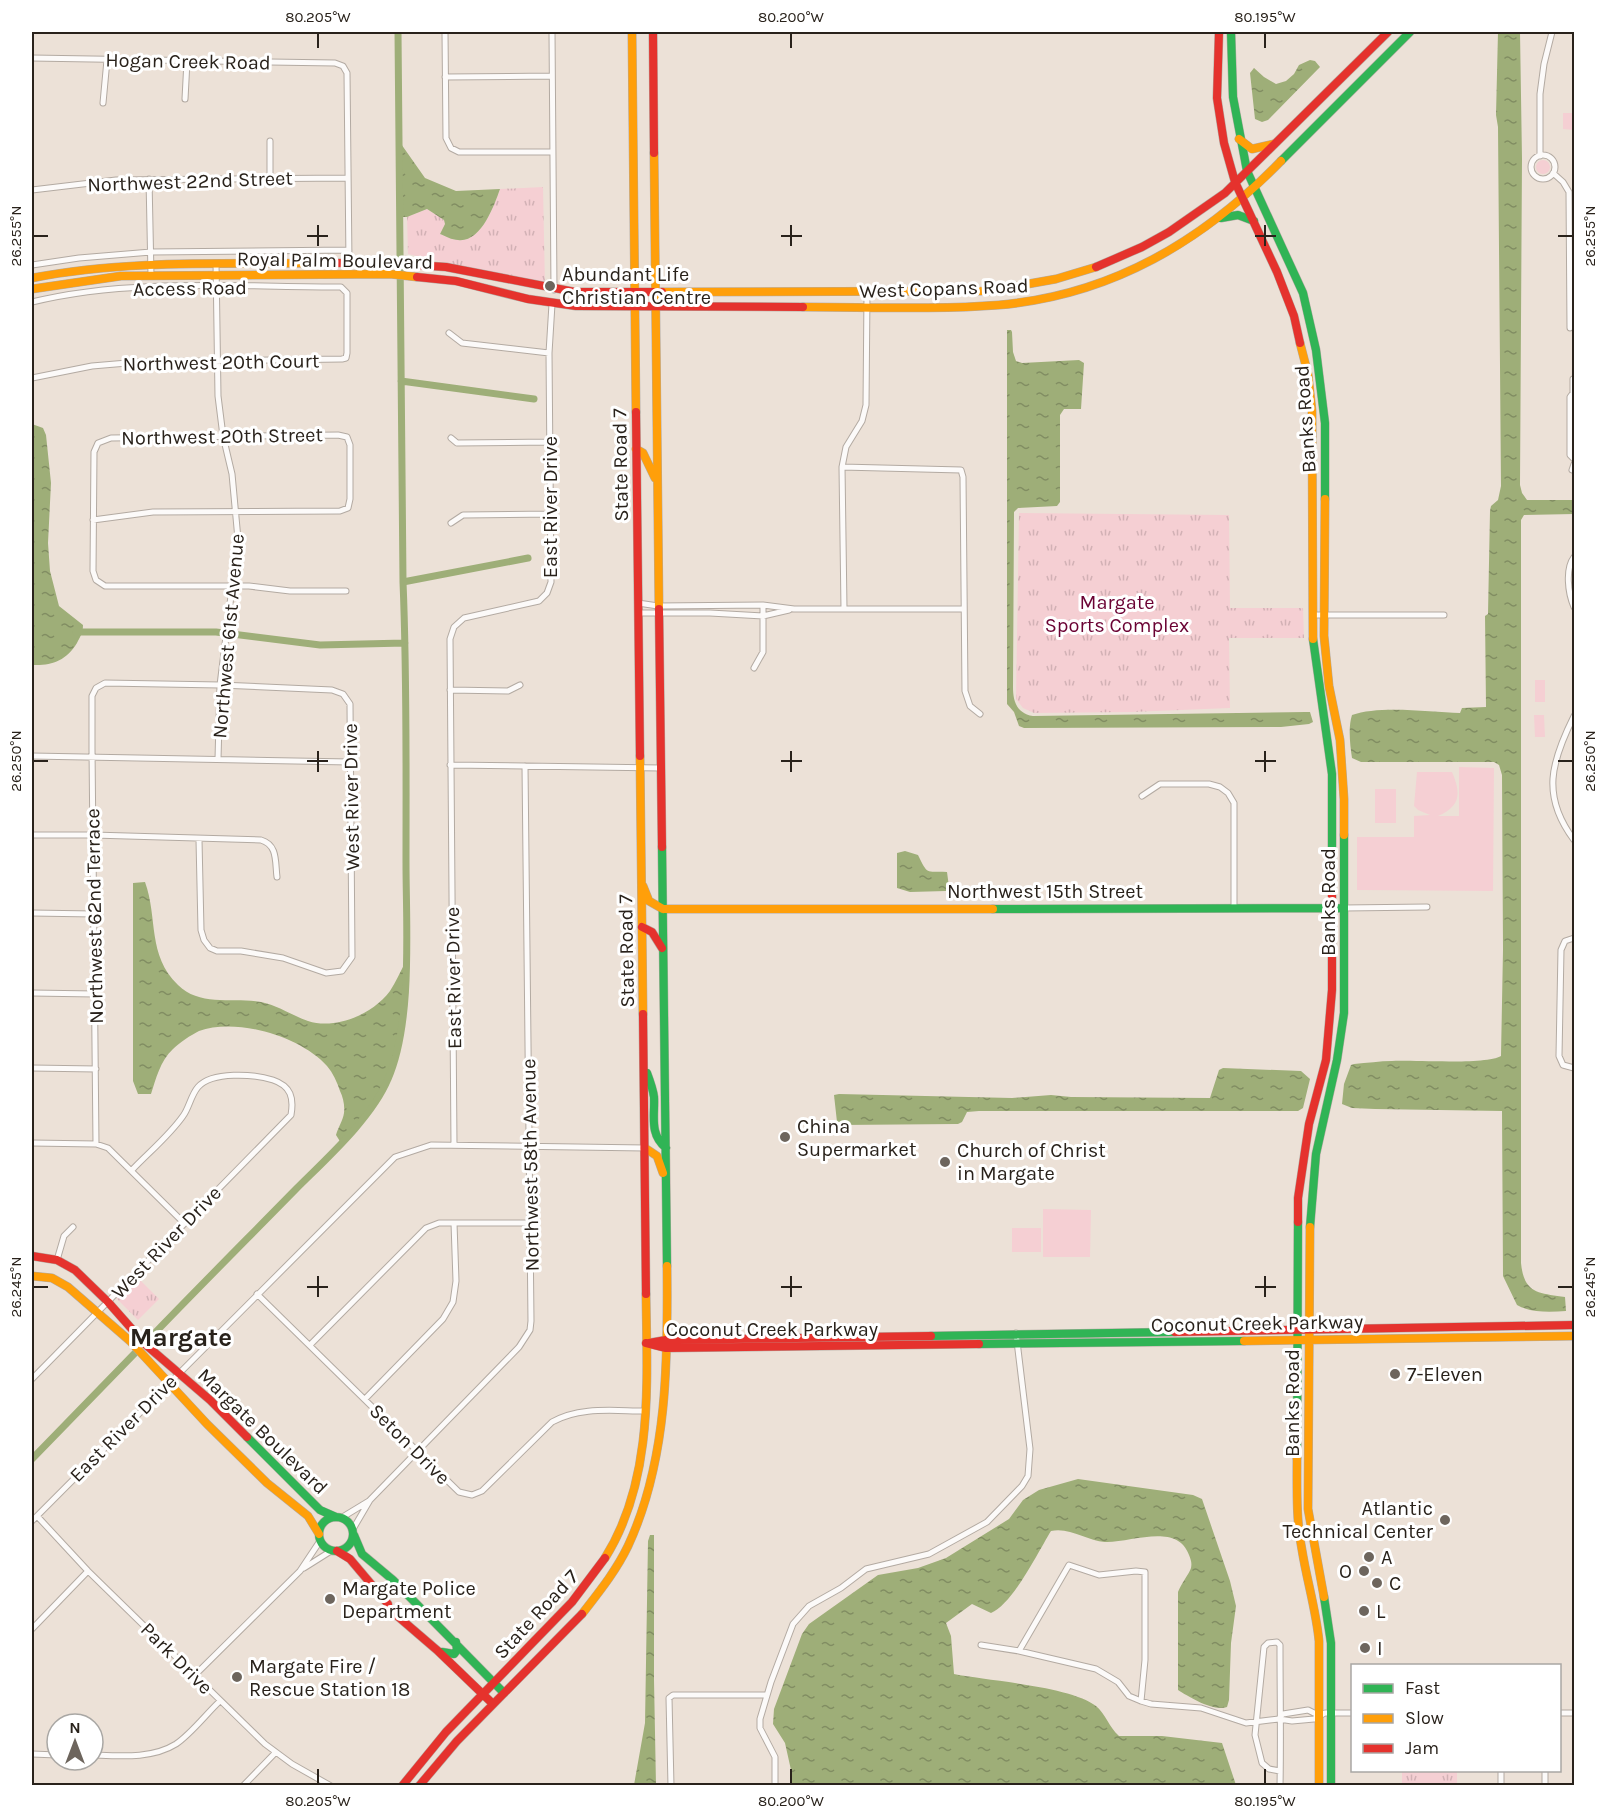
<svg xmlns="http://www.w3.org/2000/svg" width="1606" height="1817" viewBox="0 0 1606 1817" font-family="Karla,sans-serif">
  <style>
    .grass { fill: #f5cfd3 }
    .park { fill: url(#park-tufts) }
    .water { fill: url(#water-ripples) }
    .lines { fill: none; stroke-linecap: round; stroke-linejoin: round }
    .canal { stroke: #9eae78; stroke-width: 7 }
    .street-casing { stroke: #b3aaa2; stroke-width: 7 }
    .fast-casing { stroke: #b3aaa2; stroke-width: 9 }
    .slow-casing { stroke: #b3aaa2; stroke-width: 9 }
    .jam-casing { stroke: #b3aaa2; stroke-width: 9 }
    .street { stroke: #fcfaf9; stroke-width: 5 }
    .fast { stroke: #30b455; stroke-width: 8 }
    .slow { stroke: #ff9f0a; stroke-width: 8 }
    .jam { stroke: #e5322d; stroke-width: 8 }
    .ticks { fill: none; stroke: #29221b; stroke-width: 2 }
    .poi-dot { fill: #6d655d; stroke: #fff; stroke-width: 2 }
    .labels { text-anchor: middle; stroke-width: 6; stroke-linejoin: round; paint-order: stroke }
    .street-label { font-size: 20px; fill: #29221b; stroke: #fff }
    .poi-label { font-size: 20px; fill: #29221b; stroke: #fff; text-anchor: start }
    .park-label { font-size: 20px; fill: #6a0233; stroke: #fff }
    .district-label { font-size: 26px; font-weight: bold; fill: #29221b; stroke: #fff }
    .neatline { fill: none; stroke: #29221b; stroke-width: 2 }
    .ticks-label { font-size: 15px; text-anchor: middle; fill: #29221b }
  </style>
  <defs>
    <pattern id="park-tufts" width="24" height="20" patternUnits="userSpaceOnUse" patternTransform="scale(1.5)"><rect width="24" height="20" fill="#f5cfd3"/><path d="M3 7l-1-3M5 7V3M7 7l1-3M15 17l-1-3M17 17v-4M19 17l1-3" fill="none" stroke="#d2b1b5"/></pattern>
    <pattern id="water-ripples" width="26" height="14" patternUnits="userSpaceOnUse" patternTransform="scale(1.5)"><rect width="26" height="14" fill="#9eae78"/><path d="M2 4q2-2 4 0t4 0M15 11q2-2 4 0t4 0" fill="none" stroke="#818d62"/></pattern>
  </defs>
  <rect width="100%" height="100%" fill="#ece1d7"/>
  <path class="grass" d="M1563 113H1574V130L1563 129Z
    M1536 167a7 7 0 1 1 14 0a7 7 0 1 1-14 0Z
    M1535 680H1545V702H1535Z
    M1534 715H1544L1545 737H1535Z
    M1459 767 1494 768 1493 891 1357 890V837H1414V816L1430 815 1418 810 1414 806 1417 772H1452C1461 793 1461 806 1438 816H1459Z
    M1375 789H1396V823H1375Z
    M1043 1209 1091 1210 1090 1257H1043Z
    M1012 1228H1041V1252H1012Z"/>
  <path class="park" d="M543 187 545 286 408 254 407 217 427 209 444 220 445 224 440 234C446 236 452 240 458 240 481 243 494 206 500 189Z
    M1019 513 1229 515 1230 608H1303L1304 638H1229L1230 708 1131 712 1034 713 1023 708 1016 699Z
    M137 1277 159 1299 138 1320 116 1298Z
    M1402 1771H1457V1785H1402Z"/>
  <path class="water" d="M1498 32H1520L1522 159 1520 485 1522 493 1527 500H1574V514L1524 515 1521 520V1263C1524 1294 1539 1293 1565 1297L1566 1311C1550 1312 1531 1313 1517 1305L1503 1276 1502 1111 1375 1109 1352 1108 1342 1104 1344 1084 1351 1065 1354 1064C1367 1063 1380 1061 1392 1061 1414 1060 1486 1065 1501 1056L1503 950 1502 775 1499 765 1494 762H1361L1352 758C1350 745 1348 727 1352 715 1379 705 1431 712 1460 713L1462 708 1486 707 1485 616 1488 614 1490 511 1491 506 1498 500 1501 486 1498 127 1496 115Z
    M1310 60 1315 61 1320 67 1268 120 1262 122 1255 119 1250 73 1254 68 1264 77 1276 84 1286 81 1294 74 1299 65Z
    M399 141 425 178 456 191 500 189C494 206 481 243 458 240 452 240 445 236 440 234L445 224 444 220 427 209 407 217H399Z
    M1007 330H1011L1012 332 1013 352 1016 361 1022 363 1079 360 1084 363 1081 409H1064L1060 415V502L1057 506 1018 508 1014 512 1013 687C1013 702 1017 713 1033 716L1306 712H1310L1313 722 1309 724 1281 727 1024 728 1019 726 1014 712 1007 704Z
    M32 424 43 428 46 435 51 483 48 543 50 571 59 606 83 625C83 633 80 637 77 643 66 661 51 666 32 665Z
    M905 851 918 855C928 875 925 871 947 872L949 887 946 891 910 892 897 888V853Z
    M145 882C158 918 147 955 178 985 200 1007 234 997 261 1002 277 1005 293 1016 308 1021 336 1030 373 1014 390 991 396 982 400 972 405 963 404 998 403 1048 388 1080 376 1104 358 1123 341 1143L336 1135C338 1128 343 1120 344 1113 345 1106 343 1097 340 1091 337 1082 333 1073 327 1066 301 1037 237 1017 199 1031 191 1035 179 1043 173 1049 160 1061 156 1079 151 1094H138L133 1081V883Z
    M1223 1068 1301 1071 1310 1079 1303 1108 1298 1111H979L967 1112 962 1122 958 1124 840 1125 837 1122 834 1095 839 1094 1012 1098 1051 1095 1071 1097 1210 1098 1219 1070Z
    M1078 1479 1193 1495 1202 1499 1230 1581 1236 1606 1231 1643 1229 1700 1227 1707C1214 1712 1189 1697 1178 1690V1592C1181 1584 1189 1574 1191 1568 1192 1563 1191 1560 1189 1555 1177 1522 1131 1543 1105 1542 1087 1541 1070 1527 1051 1531 1038 1552 1013 1604 991 1613L972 1604 946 1623 951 1636 954 1674C989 1681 1070 1686 1096 1706 1105 1713 1109 1727 1119 1736H1162L1222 1743 1236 1785H791V1770L785 1743 773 1724 774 1709 802 1634 809 1624 878 1575 918 1568 946 1558 1009 1519 1023 1500 1039 1490Z
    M650 1535H654V1680L656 1785H634L645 1723 648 1541Z"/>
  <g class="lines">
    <path class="canal" d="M401 381 534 399
      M403 582 528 558
      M76 632H216L320 645 405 643
      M150 1338C198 1288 247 1239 296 1189 326 1159 372 1118 388 1079 413 1022 406 925 406 863 406 770 407 676 403 582L398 32
      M32 1459 135 1353"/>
    <defs>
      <path id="street" d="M445 32 446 138 451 148 459 152H552
        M552 32 554 290
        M32 58 335 63 343 66 347 73 349 263
        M445 77 552 76
        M185 99 187 61
        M103 103 107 60
        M270 141V178
        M1531 167a12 12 0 1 1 24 0a12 12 0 1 1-24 0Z
        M1540 156V94L1544 64 1552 32
        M1553 173 1563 182 1569 192 1570 328
        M149 179 151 275
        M32 190 116 180 348 178
        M216 263 218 396 223 436 232 474 238 539 220 685 218 759
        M32 265 79 258 151 252 349 250
        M32 302C129 278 241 287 341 287L347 293V353L346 358 342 359 139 362 92 366 32 378
        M449 333 462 343 549 353
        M1573 379V393L1570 397V455L1574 459
        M451 438 457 443 550 442
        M842 467 961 470 963 477 965 691 970 706 980 714
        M1572 470 1574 464
        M93 520 153 512 340 511 348 508 350 499V445L347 437 338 435 111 438 98 443 94 452 93 571 96 580 105 586H249L290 591H346
        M451 523 463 515 552 514
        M1574 557C1565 569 1568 593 1574 607
        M638 603 658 606 763 605 794 609H964
        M844 609 842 467 846 447 862 421 866 405 867 293
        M638 613H710L763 616 789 610
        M1313 615H1444
        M754 668 763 652V605
        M450 690 508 691 520 685
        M1574 716C1551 762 1541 796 1574 840
        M32 756 350 762
        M450 765 661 768
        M1142 796 1160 784H1209L1220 787 1228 793 1234 803V907
        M32 835H93L261 840C278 845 275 862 277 877
        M1344 908 1427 907
        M32 913 94 914
        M1574 938 1565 941 1561 950 1559 1056 1563 1065 1574 1068
        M32 993 95 994
        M32 1068 96 1069
        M32 1143 96 1144 108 1148 184 1223
        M96 1144 92 749V696L96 688 105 683 220 685 332 690 343 694 350 704 352 957 342 971 326 973 283 958 241 951H217L210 948 204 940 201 930 199 840
        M454 1145 450 639 454 627 464 618 539 601 547 593 551 582 549 353 552 304
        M57 1260 64 1236 73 1227
        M257 1294 459 1492 472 1495 482 1491 552 1422C580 1406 614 1411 645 1411
        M310 1345 426 1228 439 1223H531
        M32 1379 291 1115C294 1098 291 1086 273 1080 254 1074 212 1071 198 1087 191 1095 189 1108 183 1116 169 1136 148 1153 132 1170
        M365 1399 443 1319 453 1302 456 1281 454 1223
        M37 1516 88 1571 265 1744 292 1764 331 1786
        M341 1518 369 1501
        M32 1521 395 1157 431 1145 645 1148
        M353 1529 370 1500 519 1347 530 1330 531 1321 525 766
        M304 1568 331 1551
        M32 1629 88 1571
        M981 1645 1019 1651 1069 1565 1099 1575 1136 1571 1145 1572V1660L1141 1701
        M1019 1651 1096 1669 1118 1682 1129 1696 1141 1701 1151 1704 1201 1708 1246 1723 1279 1719 1292 1721 1314 1719 1325 1713H1352
        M195 1675 300 1571 320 1541
        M1560 1713H1574
        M1280 1717 1283 1714 1308 1710 1318 1715
        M32 1754 57 1755
        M93 1755C120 1756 152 1759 176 1744 191 1734 207 1713 220 1701
        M1501 1770V1786
        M1545 1770V1786
        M243 1786 275 1753
        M671 1786 669 1698 673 1695H767
        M775 1786V1757L760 1728V1719L771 1682 793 1624 809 1606 841 1588 866 1569 929 1554 987 1522 1022 1486 1028 1476 1030 1449 1016 1333
        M1280 1786C1281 1739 1280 1692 1280 1645L1277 1642 1268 1643 1264 1647 1255 1735 1262 1763 1269 1769 1280 1771"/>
      <path id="fast" d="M1231 32 1233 97 1247 171 1303 293 1316 350 1325 423V499
        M1281 161 1410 32
        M1221 218 1238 215 1254 221
        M1313 639 1332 774V867
        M662 847 667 1266
        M993 909 1344 908
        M647 1073C650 1081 653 1089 654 1097 655 1116 649 1134 666 1148
        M1310 1227 1316 1154 1337 1060 1344 1013V835
        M931 1336 1175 1332
        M979 1344 1244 1341
        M247 1437 320 1510 336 1517
        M1297 1458 1298 1222
        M319 1534a17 17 0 1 1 34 0a17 17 0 1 1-34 0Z
        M354 1535 362 1554 393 1580 504 1693
        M1324 1597 1331 1643V1786
        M442 1652 454 1654 457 1650 456 1642"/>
      <path id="slow" d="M632 32 636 412
        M1239 139 1252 149 1274 144
        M654 153 659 609
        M32 278C125 260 219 264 314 263
        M32 289 121 276 390 274 417 277
        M662 292 989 291 1056 279 1096 267
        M803 307C868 307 935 310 999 305 1112 295 1203 241 1281 161
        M1300 343 1308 374 1312 411 1313 639
        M636 449 643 453 655 478
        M1325 499 1324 636 1329 686 1340 740 1344 799V835
        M640 756 643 1014
        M643 886 649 901 663 909
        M663 909H993
        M645 1148 657 1156 663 1173
        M1310 1227 1308 1509 1324 1597
        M32 1276 52 1278 68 1287 130 1341 207 1424 267 1483 308 1516 319 1534
        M1244 1341 1574 1336
        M1297 1458C1297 1488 1296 1521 1302 1550 1307 1581 1316 1610 1319 1641V1786
        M605 1558C654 1480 647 1382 646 1294
        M582 1614C599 1592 616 1571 628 1546 668 1460 668 1359 667 1266"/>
      <path id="jam" d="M653 32 654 153
        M1219 32 1217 98 1224 143 1235 182 1277 272 1294 316 1300 343
        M314 263H386L446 267 575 292H662
        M1096 267 1142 247 1169 232 1225 193 1388 32
        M417 277 456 281 528 299 576 306 803 307
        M636 412 640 756
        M659 609 662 847
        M642 927 652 932 662 948
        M643 1014 646 1294
        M1298 1222V1198L1309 1124 1326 1060 1332 990V867
        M32 1256 57 1260 75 1270 108 1302 146 1345 210 1400 247 1437
        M1175 1332 1574 1325
        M646 1343 666 1348 979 1344
        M649 1343 666 1340 931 1336
        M337 1551 350 1559 388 1604V1608L438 1651 493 1704
        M402 1786 446 1732 572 1602 605 1558
        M419 1786 457 1741 582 1614"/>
    </defs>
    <use href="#street" class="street-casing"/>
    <use href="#fast" class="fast-casing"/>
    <use href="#slow" class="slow-casing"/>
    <use href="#jam" class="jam-casing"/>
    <use href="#street" class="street"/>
    <use href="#fast" class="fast"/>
    <use href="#slow" class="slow"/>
    <use href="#jam" class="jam"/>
  </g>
  <path class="ticks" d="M318 33V48M791 33V48M1265 33V48M318 225V246M791 225V246M1265 225V246M33 236H48M307 236H328M781 236H802M1255 236H1276M1558 236H1573M318 751V772M791 751V772M1265 751V772M33 761H48M307 761H328M781 761H802M1255 761H1276M1558 761H1573M318 1276V1297M791 1276V1297M1265 1276V1297M33 1287H48M307 1287H328M781 1287H802M1255 1287H1276M1558 1287H1573M318 1769V1784M791 1769V1784M1265 1769V1784"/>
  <g class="poi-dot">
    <circle cx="550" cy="286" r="6"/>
    <circle cx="785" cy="1137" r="6"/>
    <circle cx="945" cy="1162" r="6"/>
    <circle cx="1395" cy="1374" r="6"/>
    <circle cx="1445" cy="1520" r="6"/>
    <circle cx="1369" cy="1557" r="6"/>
    <circle cx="1364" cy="1571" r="6"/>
    <circle cx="1377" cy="1583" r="6"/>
    <circle cx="330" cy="1599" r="6"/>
    <circle cx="1364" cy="1611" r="6"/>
    <circle cx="1365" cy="1648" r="6"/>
    <circle cx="237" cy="1677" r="6"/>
  </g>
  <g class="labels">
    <g class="street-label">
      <text transform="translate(188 61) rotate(1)" y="7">Hogan Creek Road</text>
      <text transform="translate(190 181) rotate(-2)" y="7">Northwest 22nd Street</text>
      <text transform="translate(335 260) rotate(1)" y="7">Royal Palm Boulevard</text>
      <text transform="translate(190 288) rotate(-1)" y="7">Access Road</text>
      <text transform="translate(944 288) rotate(-2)" y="7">West Copans Road</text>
      <text transform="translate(221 362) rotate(-1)" y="7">Northwest 20th Court</text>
      <text transform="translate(1305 419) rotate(-94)" y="7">Banks Road</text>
      <text transform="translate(222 436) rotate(-1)" y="7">Northwest 20th Street</text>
      <text transform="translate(620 465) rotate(-91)" y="7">State Road 7</text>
      <text transform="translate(550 507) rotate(-90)" y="7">East River Drive</text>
      <text transform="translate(228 636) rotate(-85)" y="7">Northwest 61st Avenue</text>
      <text transform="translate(351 797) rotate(-91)" y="7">West River Drive</text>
      <text x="1045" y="898">Northwest 15th Street</text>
      <text transform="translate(1328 902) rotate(-90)" y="7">Banks Road</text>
      <text transform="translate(94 916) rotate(-91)" y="7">Northwest 62nd Terrace</text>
      <text transform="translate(626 951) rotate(-91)" y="7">State Road 7</text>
      <text transform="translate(453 978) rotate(-91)" y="7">East River Drive</text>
      <text transform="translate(530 1165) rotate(-91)" y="7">Northwest 58th Avenue</text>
      <text transform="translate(166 1242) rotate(-46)" y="7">West River Drive</text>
      <text transform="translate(1257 1323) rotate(-1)" y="7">Coconut Creek Parkway</text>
      <text x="772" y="1336">Coconut Creek Parkway</text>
      <text transform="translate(1292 1403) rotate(-90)" y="7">Banks Road</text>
      <text transform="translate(123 1428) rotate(-45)" y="7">East River Drive</text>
      <text transform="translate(263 1431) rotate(44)" y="7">Margate Boulevard</text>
      <text transform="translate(410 1444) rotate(45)" y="7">Seton Drive</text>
      <text transform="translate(536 1614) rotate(-47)" y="7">State Road 7</text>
      <text transform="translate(177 1658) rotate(45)" y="7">Park Drive</text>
    </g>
    <g class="poi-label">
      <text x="562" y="281">Abundant Life<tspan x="562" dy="23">Christian Centre</tspan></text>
      <text x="797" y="1133">China<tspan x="797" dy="23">Supermarket</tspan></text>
      <text x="957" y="1157">Church of Christ<tspan x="957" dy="23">in Margate</tspan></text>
      <text x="1407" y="1381">7-Eleven</text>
      <text x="1433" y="1515" text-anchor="end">Atlantic<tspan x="1433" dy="23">Technical Center</tspan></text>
      <text x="1381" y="1564">A</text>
      <text x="1352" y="1578" text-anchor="end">O</text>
      <text x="1389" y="1590">C</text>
      <text x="342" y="1595">Margate Police<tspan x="342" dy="23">Department</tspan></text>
      <text x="1376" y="1618">L</text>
      <text x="1377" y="1655">I</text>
      <text x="249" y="1673">Margate Fire /<tspan x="249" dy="23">Rescue Station 18</tspan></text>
    </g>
    <g class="park-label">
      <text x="1117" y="609">Margate<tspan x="1117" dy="23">Sports Complex</tspan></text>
    </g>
    <g class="district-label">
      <text x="181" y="1346">Margate</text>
    </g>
  </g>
  <rect width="1606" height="1817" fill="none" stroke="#ffffff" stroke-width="66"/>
  <rect x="1351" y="1664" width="210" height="108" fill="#ffffff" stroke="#a9a7a4" stroke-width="1.5"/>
  <rect x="1363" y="1684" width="30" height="9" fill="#30b455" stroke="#a9a7a4" stroke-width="1.5"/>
  <text x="1405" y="1694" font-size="18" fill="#29221b">Fast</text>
  <rect x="1363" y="1714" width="30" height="9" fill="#ff9f0a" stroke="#a9a7a4" stroke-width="1.5"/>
  <text x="1405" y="1724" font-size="18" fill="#29221b">Slow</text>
  <rect x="1363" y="1744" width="30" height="9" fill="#e5322d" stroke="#a9a7a4" stroke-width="1.5"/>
  <text x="1405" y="1754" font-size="18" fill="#29221b">Jam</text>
  <g transform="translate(75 1742)"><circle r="28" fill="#ffffff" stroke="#a9a7a4" stroke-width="1.5"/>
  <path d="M0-4.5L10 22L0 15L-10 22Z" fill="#6d655d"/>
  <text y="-9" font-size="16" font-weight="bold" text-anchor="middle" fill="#29221b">N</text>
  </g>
  <rect x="33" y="33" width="1540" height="1751" class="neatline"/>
  <g class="ticks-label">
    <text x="318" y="22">80.205°W</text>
    <text x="791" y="22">80.200°W</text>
    <text x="1265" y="22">80.195°W</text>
    <text transform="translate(16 236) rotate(-90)" y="5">26.255°N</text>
    <text transform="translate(1590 236) rotate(-90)" y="5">26.255°N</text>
    <text transform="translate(16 761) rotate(-90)" y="5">26.250°N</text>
    <text transform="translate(1590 761) rotate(-90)" y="5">26.250°N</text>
    <text transform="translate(16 1287) rotate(-90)" y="5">26.245°N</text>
    <text transform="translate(1590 1287) rotate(-90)" y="5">26.245°N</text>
    <text x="318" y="1806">80.205°W</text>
    <text x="791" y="1806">80.200°W</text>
    <text x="1265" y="1806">80.195°W</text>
  </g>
</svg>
